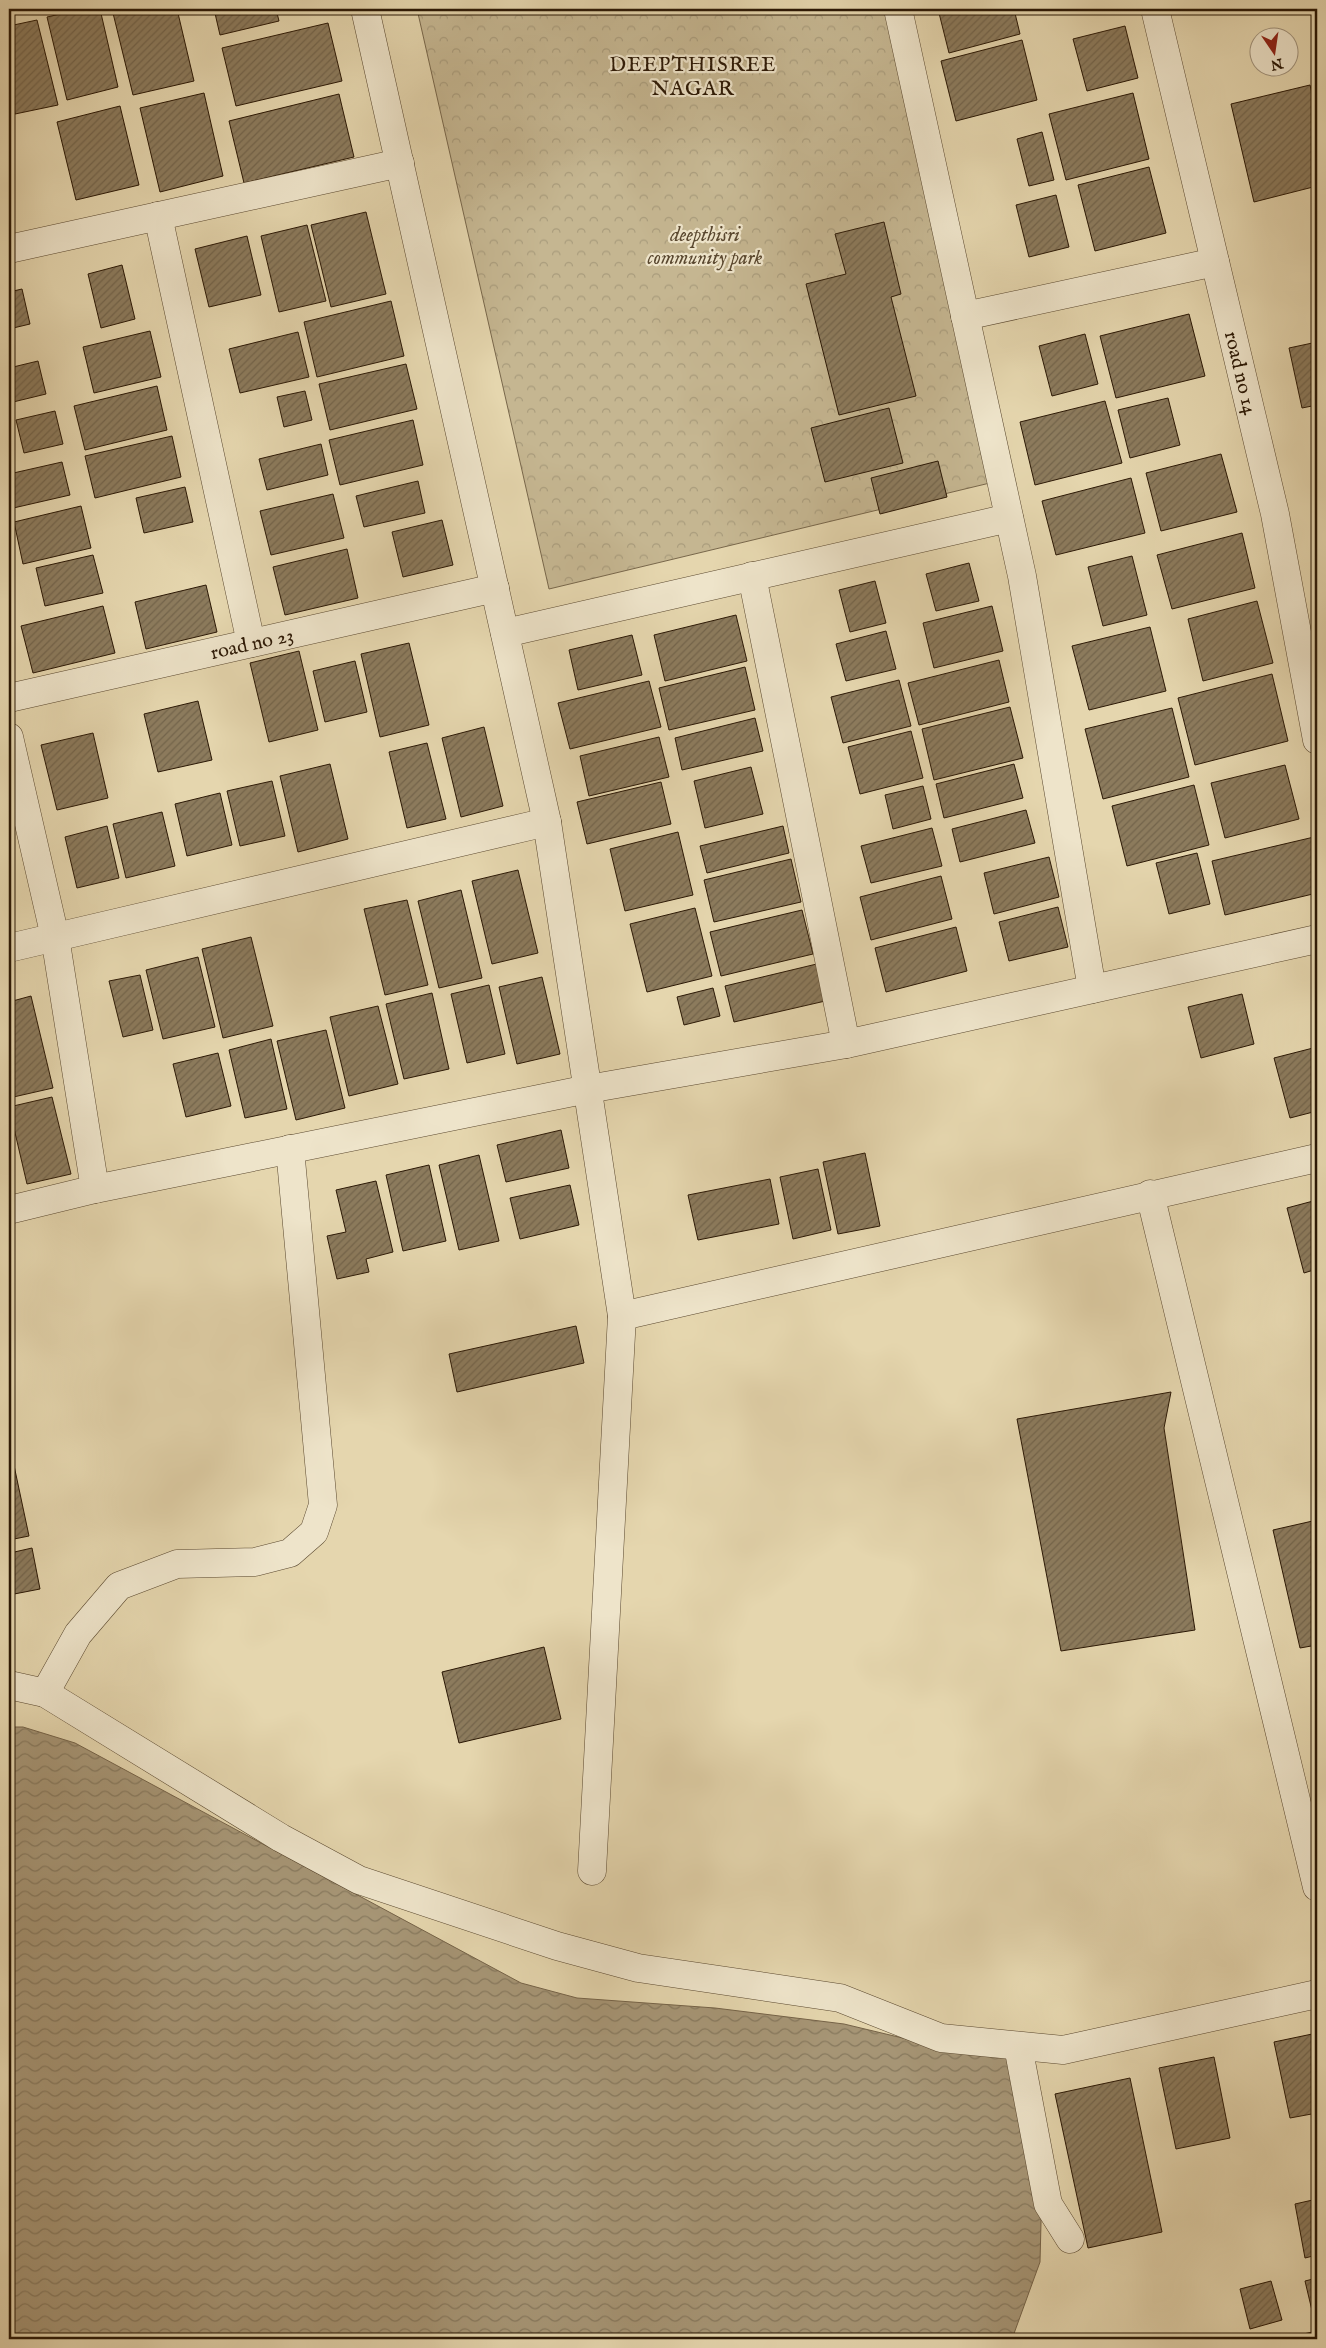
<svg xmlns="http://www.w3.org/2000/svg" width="1326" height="2348" viewBox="0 0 1326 2348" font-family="'IM FELL English',serif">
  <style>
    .park { fill: url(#park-crowns); stroke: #78674b }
    .water { fill: url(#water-waves); stroke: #756348 }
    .building { fill: url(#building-hatch); stroke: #2b1805 }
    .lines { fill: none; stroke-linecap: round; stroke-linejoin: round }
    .minor-casing { stroke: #5a482f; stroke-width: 29 }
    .minor { stroke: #eee4ca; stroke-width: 28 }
    .labels { text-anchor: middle; stroke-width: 4.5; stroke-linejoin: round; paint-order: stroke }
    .park-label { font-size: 20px; font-style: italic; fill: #59472f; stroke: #eee4ca }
    .street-label { font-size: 20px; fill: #2b1805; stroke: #eee4ca }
    .neighbourhood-label { font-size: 21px; letter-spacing: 1px; fill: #2b1805; stroke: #eee4ca }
  </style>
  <defs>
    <pattern id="park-crowns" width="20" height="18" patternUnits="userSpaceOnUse" patternTransform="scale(1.25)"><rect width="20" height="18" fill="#c5b691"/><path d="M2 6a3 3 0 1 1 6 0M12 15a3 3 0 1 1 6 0" fill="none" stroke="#a99c7c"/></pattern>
    <pattern id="water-waves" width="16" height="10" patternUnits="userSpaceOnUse" patternTransform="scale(1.25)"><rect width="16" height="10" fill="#a69575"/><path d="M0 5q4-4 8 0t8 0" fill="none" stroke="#87795e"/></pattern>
    <pattern id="building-hatch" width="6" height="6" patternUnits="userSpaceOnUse" patternTransform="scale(1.25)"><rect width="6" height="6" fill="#8c7b5d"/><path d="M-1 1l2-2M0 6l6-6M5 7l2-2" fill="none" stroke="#73644b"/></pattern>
  </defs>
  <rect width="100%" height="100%" fill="#e5d6ae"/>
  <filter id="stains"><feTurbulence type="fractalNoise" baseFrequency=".004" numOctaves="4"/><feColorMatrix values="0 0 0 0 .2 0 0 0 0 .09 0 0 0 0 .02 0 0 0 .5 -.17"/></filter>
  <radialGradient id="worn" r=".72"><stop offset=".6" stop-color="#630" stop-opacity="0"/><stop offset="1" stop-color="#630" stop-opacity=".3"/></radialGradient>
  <path class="park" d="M417 9H886L994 482 549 589Z"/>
  <path class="water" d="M9 1727H23L75 1743 521 1983 577 1998 715 2008 844 2024 936 2046 1006 2056 1042 2183 1040 2262 1012 2339H9Z"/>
  <path class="building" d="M83 9H100L118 87 67 100 47 17Z
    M112 9H177L194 81 133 95Z
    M214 9H276L279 21 220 35Z
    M938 9H1014L1020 34 949 53Z
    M37 20 58 105 15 114 9 86V26Z
    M328 23 342 81 236 106 222 48Z
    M1125 26 1138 78 1087 91 1073 39Z
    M1022 40 1037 100 956 121 941 61Z
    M1310 85 1317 115V186L1254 202 1231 104Z
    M204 93 223 176 160 192 140 108Z
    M1133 93 1149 159 1066 180 1049 114Z
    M339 94 354 157 244 183 229 121Z
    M120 106 139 185 76 200 57 122Z
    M1042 132 1054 180 1029 186 1017 139Z
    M1149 167 1166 233 1095 251 1078 185Z
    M1056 195 1069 247 1029 257 1016 205Z
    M366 212 386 294 331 307 311 225Z
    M884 222 901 294 891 297 916 396 839 415 806 284 846 274 835 234Z
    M307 225 326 301 279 312 261 236Z
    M247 236 261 295 209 307 195 249Z
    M122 265 135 319 101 328 88 274Z
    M22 289 30 324 9 329V292Z
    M391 301 404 356 317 377 304 322Z
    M1189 314 1205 376 1116 398 1100 336Z
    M150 331 161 377 94 393 83 347Z
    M298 332 309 377 240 393 229 349Z
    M1085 334 1098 384 1052 396 1039 346Z
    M1317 342V405L1302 408 1289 348Z
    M38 361 46 394 9 403V368Z
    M406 364 417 409 330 430 319 384Z
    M157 386 167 430 85 450 74 406Z
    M305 391 312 420 284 427 277 397Z
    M1168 398 1180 445 1130 458 1118 410Z
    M1105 401 1122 463 1035 485 1020 422Z
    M889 408 903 463 825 482 811 428Z
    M55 411 63 444 24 453 16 420Z
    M413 420 423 465 340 485 329 440Z
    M172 436 181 477 95 498 85 456Z
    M321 444 328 475 267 490 259 459Z
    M1221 454 1237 512 1161 531 1146 473Z
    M938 461 947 497 880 514 871 478Z
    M62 462 70 495 9 509V474Z
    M1131 478 1145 533 1056 555 1042 501Z
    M418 481 425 513 364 527 356 496Z
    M185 487 193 522 144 533 136 498Z
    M333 494 344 538 271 555 260 511Z
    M81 506 91 548 23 564 14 522Z
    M442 520 453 565 403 577 392 532Z
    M1242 533 1255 588 1172 609 1157 555Z
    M347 549 358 598 285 615 273 567Z
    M93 555 103 593 45 606 36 568Z
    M1132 556 1147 615 1103 626 1088 567Z
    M969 563 979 601 936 611 926 574Z
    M875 581 886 623 850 632 839 590Z
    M206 585 217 632 146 649 135 602Z
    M1257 601 1273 663 1203 681 1188 619Z
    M103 606 115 653 33 673 21 626Z
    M992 606 1003 651 934 668 923 623Z
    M736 615 747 661 665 681 654 635Z
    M1150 627 1166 691 1089 710 1072 646Z
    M886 631 896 669 846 681 836 644Z
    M632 635 642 675 578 690 569 650Z
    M409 643 429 725 380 737 361 654Z
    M299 651 318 730 269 742 250 663Z
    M999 660 1009 702 919 725 908 683Z
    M355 661 367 712 325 722 313 671Z
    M745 667 755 710 669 730 659 688Z
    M1272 674 1288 741 1195 765 1178 698Z
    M899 680 911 726 843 743 831 697Z
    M649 681 661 727 570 749 558 703Z
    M198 701 212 760 158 772 144 714Z
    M1010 707 1023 758 934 780 922 729Z
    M1172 708 1189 777 1103 799 1085 729Z
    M755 718 763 751 682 770 675 738Z
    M484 727 503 806 461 817 442 738Z
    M911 731 923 778 860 794 848 747Z
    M93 733 108 798 57 810 41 745Z
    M659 737 669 777 589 796 580 756Z
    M427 743 446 819 407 828 389 752Z
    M330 764 348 839 298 852 280 776Z
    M1014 764 1023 798 944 818 936 784Z
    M1285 765 1299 819 1225 838 1211 783Z
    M751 767 763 814 705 828 694 781Z
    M272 781 285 836 240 846 227 791Z
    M661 782 671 824 587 844 577 802Z
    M1194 785 1209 845 1127 866 1112 806Z
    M923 786 931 819 893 829 885 795Z
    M220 793 232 845 187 856 175 804Z
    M1026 810 1035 843 960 862 952 829Z
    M162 812 175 866 126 878 113 824Z
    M107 826 119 878 77 888 65 837Z
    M783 826 789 853 707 873 700 846Z
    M932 828 942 866 871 883 861 846Z
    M678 832 693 895 625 911 610 849Z
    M1314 837 1317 853V893L1225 915 1212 861Z
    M1197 853 1210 904 1169 914 1156 863Z
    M1049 857 1059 897 994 914 984 873Z
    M791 859 801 902 714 922 704 880Z
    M518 870 538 953 492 964 472 881Z
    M941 876 952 919 871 940 860 897Z
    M461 890 482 978 439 988 418 901Z
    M407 900 428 985 385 995 364 909Z
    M1058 907 1068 947 1009 961 999 922Z
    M695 908 712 976 647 992 630 924Z
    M802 910 813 954 721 976 710 932Z
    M956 927 967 971 886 992 875 948Z
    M251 937 273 1026 223 1038 202 949Z
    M198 957 215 1027 163 1039 146 970Z
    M825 962 834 999 734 1022 725 986Z
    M140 975 153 1030 123 1037 109 981Z
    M542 977 560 1054 517 1064 499 987Z
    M489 985 505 1054 467 1063 451 994Z
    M713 988 720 1016 684 1025 677 997Z
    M432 993 449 1069 404 1079 386 1004Z
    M1242 994 1254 1044 1201 1058 1188 1007Z
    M31 996 53 1088 9 1098V1002Z
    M378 1006 398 1084 349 1096 330 1017Z
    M326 1030 345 1108 296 1120 277 1041Z
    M271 1039 287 1109 245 1118 229 1050Z
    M1317 1047V1111L1290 1118 1274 1058Z
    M218 1053 231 1106 186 1117 173 1064Z
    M52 1097 71 1174 27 1184 9 1107Z
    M561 1130 569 1168 506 1182 497 1145Z
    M865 1153 880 1226 838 1234 823 1162Z
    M479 1155 499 1241 459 1250 439 1165Z
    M429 1165 446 1241 403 1251 386 1175Z
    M818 1169 831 1230 793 1239 780 1177Z
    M770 1179 779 1224 698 1240 688 1195Z
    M376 1181 393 1252 366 1259 369 1272 337 1279 327 1236 346 1232 336 1190Z
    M570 1185 579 1225 520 1239 510 1198Z
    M1317 1200V1269L1304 1273 1287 1208Z
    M576 1326 584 1363 457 1392 449 1354Z
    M1171 1392 1164 1428 1195 1630 1061 1651 1017 1419Z
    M12 1456 29 1536 9 1540V1457Z
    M1317 1520V1645L1300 1648 1273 1530Z
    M9 1548 10 1553 32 1548 40 1589 9 1595Z
    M544 1647 561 1719 459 1743 442 1672Z
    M1317 2033V2113L1290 2118 1274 2042Z
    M1214 2057 1230 2138 1176 2149 1159 2068Z
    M1130 2078 1162 2232 1088 2248 1055 2094Z
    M1317 2199V2255L1305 2258 1295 2204Z
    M1317 2278V2318L1314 2319 1305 2281Z
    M1271 2281 1282 2320 1250 2329 1240 2289Z
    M1317 2331V2339H1281Z"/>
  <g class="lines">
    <defs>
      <g id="minor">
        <path d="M365 9 547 822 622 1316 592 1871"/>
        <path d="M898 9 1022 576 1092 989"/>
        <path id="s1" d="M1155 9 1275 514 1317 740"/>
        <path d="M158 216 251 643"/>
        <path d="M9 249 400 163"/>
        <path d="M965 316 1215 262"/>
        <path d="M752 576 846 1044"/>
        <path d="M505 633 1009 518"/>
        <path id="s2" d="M9 698 495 588"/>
        <path d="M9 737 55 937 95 1189"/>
        <path d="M9 948 547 822"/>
        <path d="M1150 1194 1317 1887"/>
        <path d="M9 1210 95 1189 588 1089 846 1044 1317 939"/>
        <path d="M622 1316 1317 1158"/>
        <path d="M9 1685 45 1693 281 1838 359 1880 557 1946 638 1968 840 1998 941 2038 1063 2050 1317 1994"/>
        <path d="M45 1693 78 1634 119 1586 177 1564 255 1562 290 1553 314 1532 323 1505 290 1149"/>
        <path d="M1018 2046 1048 2204 1070 2239"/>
      </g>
    </defs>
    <use href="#minor" class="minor-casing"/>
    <use href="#minor" class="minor"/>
  </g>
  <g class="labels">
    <g class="park-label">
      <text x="705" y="241">deepthisri<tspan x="705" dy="23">community park</tspan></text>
    </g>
    <g class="street-label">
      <text dy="7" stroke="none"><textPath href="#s1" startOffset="374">road no 14</textPath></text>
      <text dy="7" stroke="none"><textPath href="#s2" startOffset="249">road no 23</textPath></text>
    </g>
    <g class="neighbourhood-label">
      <text x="693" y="71">DEEPTHISREE<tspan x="693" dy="24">NAGAR</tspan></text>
    </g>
  </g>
  <rect width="1326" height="2348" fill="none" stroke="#e5d6ae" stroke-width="30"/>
  <rect x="10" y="10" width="1306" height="2328" fill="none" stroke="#2b1805" stroke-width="2.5"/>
  <rect x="15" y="15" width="1296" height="2318" fill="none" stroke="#2b1805"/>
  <g transform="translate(1274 52) rotate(167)"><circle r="24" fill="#eee4ca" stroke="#a0927b"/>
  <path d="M0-4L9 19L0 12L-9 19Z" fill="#8f2418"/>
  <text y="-8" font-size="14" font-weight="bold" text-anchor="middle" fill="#2b1805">N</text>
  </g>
  <rect width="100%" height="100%" filter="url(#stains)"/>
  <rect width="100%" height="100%" fill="url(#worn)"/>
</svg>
